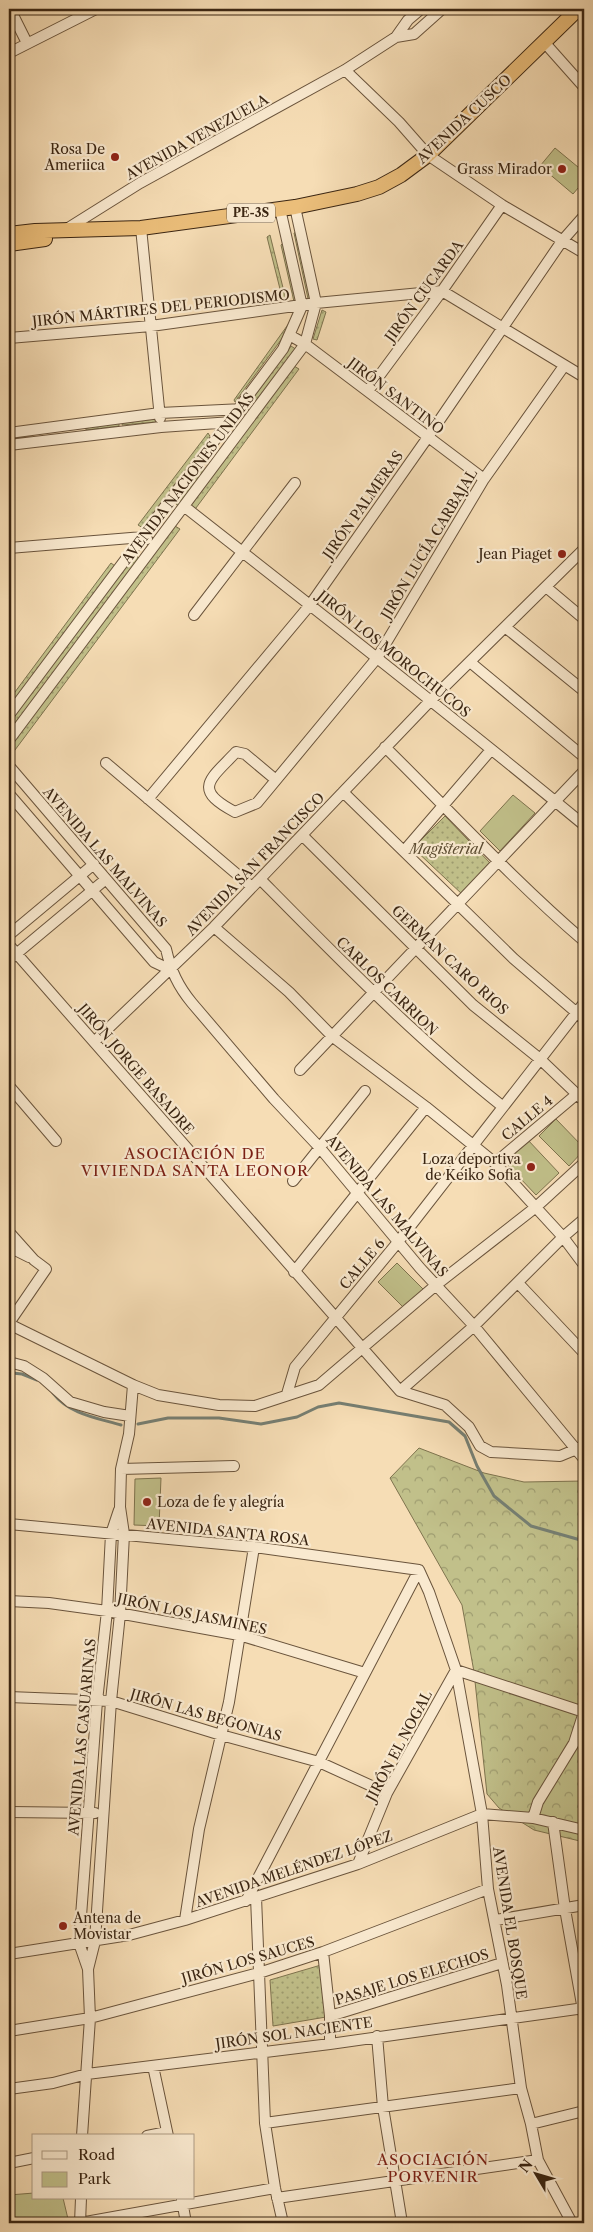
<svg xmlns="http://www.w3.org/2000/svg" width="593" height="2232" viewBox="0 0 593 2232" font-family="'Libre Caslon Text',serif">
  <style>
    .green { fill: url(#green-dots); stroke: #7e734e }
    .forest { fill: url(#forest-crowns); stroke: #7e734e }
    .pitch { fill: #c1c08a; stroke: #7e734e }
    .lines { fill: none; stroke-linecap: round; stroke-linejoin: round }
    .stream { stroke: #767f73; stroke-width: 3 }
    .minor-casing { stroke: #6a543c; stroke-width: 12 }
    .highway-casing { stroke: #3b2613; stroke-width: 16 }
    .minor { stroke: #f9e9cf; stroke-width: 10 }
    .highway { stroke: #ebbe7a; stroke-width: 14 }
    .poi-dot { fill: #8f2418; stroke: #f9e9cf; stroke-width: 2 }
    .labels { text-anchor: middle; stroke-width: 4.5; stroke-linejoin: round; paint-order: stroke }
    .shield { fill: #f9e9cf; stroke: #74604b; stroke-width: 1 }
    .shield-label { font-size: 12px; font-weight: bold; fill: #3b2613 }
    .street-label { font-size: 14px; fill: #3b2613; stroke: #f9e9cf }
    .poi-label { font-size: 14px; fill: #3b2613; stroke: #f9e9cf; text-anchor: end }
    .park-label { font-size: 14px; font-style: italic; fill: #5c4c31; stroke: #f9e9cf }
    .neighbourhood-label { font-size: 15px; letter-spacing: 1px; fill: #7a1f14; stroke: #f9e9cf }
  </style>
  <defs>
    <pattern id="green-dots" width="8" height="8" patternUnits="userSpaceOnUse" patternTransform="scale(1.25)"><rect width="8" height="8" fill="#c1c08a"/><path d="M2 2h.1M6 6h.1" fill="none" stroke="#9e9c70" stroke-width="1.8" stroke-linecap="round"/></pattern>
    <pattern id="forest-crowns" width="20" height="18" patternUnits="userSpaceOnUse" patternTransform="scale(1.25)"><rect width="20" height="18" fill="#c1c08a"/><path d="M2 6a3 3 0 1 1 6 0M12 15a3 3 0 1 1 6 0" fill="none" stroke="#9e9c70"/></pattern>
  </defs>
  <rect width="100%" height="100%" fill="#f6ddb5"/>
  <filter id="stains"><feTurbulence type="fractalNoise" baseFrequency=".004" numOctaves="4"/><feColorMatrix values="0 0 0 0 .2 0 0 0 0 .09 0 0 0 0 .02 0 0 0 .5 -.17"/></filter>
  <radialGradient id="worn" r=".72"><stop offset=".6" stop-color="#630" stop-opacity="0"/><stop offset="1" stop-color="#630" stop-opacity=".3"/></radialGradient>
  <path class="green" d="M297 232 315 307 310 308 294 233Z
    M270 235 288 308 285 309 267 237Z
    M283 243 302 304 295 306 281 245Z
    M322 310 326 312 317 340 313 339Z
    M292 319 295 321 235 402 234 400Z
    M291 346 297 350 257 402 253 398Z
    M294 366 299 369 193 512 189 508Z
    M157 419V422L122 425 123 422Z
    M119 422V426L86 430V428Z
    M208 433 211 438 143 528 138 525Z
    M202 466 208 471 179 506 177 505 175 501Z
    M175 526 180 529 9 758V748Z
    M133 554 139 558 9 732V720Z
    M111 563 115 566 9 708V700Z
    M445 816 491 864 463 895 413 848Z
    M321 1965 326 2017 273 2026 270 1980Z"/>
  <path class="forest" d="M419 1448 484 1473 524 1482 584 1481V1842L534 1830 499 1808 487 1794 474 1672 462 1605 390 1478Z"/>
  <path class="pitch" d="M555 148 584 172V181L573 194 540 166Z
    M513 795 535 813 500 851 480 831Z
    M556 1119 584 1148V1150L569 1166 539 1136Z
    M527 1139 559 1173 536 1195 503 1160Z
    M397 1263 423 1289 404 1308 378 1282Z
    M161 1478 159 1526 134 1525 135 1479Z
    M34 2193V2198H63L68 2219 15 2223 9 2195Z"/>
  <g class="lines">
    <path class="stream" d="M12 1373 22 1374 37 1380
      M53 1393C69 1414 97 1418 121 1425
      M138 1424 168 1418H219L261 1424 297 1417 318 1407 339 1403 449 1422 465 1436 477 1466 494 1496 531 1526 584 1541"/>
    <defs>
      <path id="minor" d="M10 9 27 43
        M396 37 408 20 421 9
        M544 42 584 87
        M9 53 96 9
        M345 70 399 122 428 155 502 205 584 253
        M141 228 160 418
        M65 230 140 183 345 70 396 37 414 34 442 9
        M291 336 305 344 484 479
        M9 338 151 326 316 303 442 291 584 377
        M368 391 442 291 502 205
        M9 433 160 413 243 409
        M9 445 161 427 232 422
        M185 507C319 612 453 717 584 825
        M9 548 143 537 147 539
        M546 587 584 619
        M194 615 295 483
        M505 627 584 691
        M470 662 584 757
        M9 715 283 349 302 306 280 209
        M9 740 305 344 316 303 295 207
        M385 747C452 813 513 880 584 941
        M106 763 252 887
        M9 766 166 949C171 971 178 986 192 1003L274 1099 320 1148 420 1268 474 1326 584 1459
        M276 780 245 754 236 752C211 779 191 789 235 812L257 803 377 658 484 479 564 366
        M343 792 514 959 584 1019
        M9 794 154 962 171 970
        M148 799 310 605 428 437 562 241 584 216
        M302 835 473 1005 540 1059 584 1101
        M404 851 490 751
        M260 879C338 958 415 1037 502 1106
        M214 927 289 992 333 1037 426 1107 495 1163 563 1237 584 1265
        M9 935 94 864
        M9 945 400 1391 445 1405 469 1427 480 1446 491 1452 560 1456 584 1446
        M9 960 106 879
        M94 1042 214 927 431 700 584 549
        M300 1070 584 771
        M9 1086 56 1141
        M495 1163 577 1094
        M293 1181 365 1091
        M9 1232 34 1260 46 1269 9 1323
        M9 1247 29 1257
        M294 1272 426 1107
        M518 1283 584 1353
        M9 1324 133 1385 158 1395 219 1405 255 1406 319 1385 436 1285 536 1207 584 1163
        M9 1362 24 1366 43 1378 70 1402 104 1412 130 1416
        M400 1391 474 1326 563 1237 584 1219
        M287 1394 295 1367 398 1242 584 1003
        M121 1469 234 1466
        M9 1524 254 1547 419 1570 429 1592 456 1670 482 1814 488 1889 507 1985 521 2088 531 2124 538 2160 572 2223
        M9 1601 49 1603 107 1611 239 1635 365 1673
        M9 1697 111 1701 221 1735 319 1762 387 1793
        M9 1812 95 1813
        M533 1818 538 1802 574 1743 584 1712
        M553 1822 565 1909 584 2016
        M358 1864 387 1793 456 1670 584 1712
        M256 1897 265 2123 275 2188 283 2223
        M246 1901 419 1570
        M185 1920 199 1829 229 1702 254 1547
        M496 1920 584 1905
        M323 1952 330 2016V2044
        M9 1954 129 1935 185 1920 358 1864 482 1814 533 1818 584 1830
        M88 1969 79 1943 97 1701 107 1611 111 1534 119 1510
        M330 2016 502 1963
        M9 2031 90 2018 259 1973 323 1952 488 1889
        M377 2036 383 2107 402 2223
        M153 2066 168 2136
        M9 2089 53 2083 87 2074 330 2044 584 2008
        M265 2123 521 2088
        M531 2124 584 2111
        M82 2136 90 2018 88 1969 95 1941 111 1701 120 1614 124 1534 120 1507 121 1469 129 1434 133 1385
        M147 2136 167 2132
        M9 2163 34 2158
        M277 2198 538 2160
        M182 2200 186 2223
        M80 2223 275 2188
        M80 2223 81 2198"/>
      <path id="highway" d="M9 234 35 231 141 228 295 207 357 194 379 187 401 175 428 155 578 9
        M9 244 45 239"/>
    </defs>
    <use href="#minor" class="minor-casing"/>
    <use href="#highway" class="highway-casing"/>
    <use href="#minor" class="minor"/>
    <use href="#highway" class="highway"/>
  </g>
  <g class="poi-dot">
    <circle cx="115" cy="157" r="5"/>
    <circle cx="562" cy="169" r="5"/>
    <circle cx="562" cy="554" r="5"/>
    <circle cx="531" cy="1167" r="5"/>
    <circle cx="147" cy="1502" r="5"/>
    <circle cx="63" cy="1926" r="5"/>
  </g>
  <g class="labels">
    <rect class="shield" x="227" y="203.5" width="48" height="19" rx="4"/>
    <g class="shield-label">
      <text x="251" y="217">PE-3S</text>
    </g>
    <g class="street-label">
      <text transform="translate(464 119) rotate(-43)" y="5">AVENIDA CUSCO</text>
      <text transform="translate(197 137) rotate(-29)" y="5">AVENIDA VENEZUELA</text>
      <text transform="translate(424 291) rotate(-54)" y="5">JIRÓN CUCARDA</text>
      <text transform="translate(161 308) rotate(-6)" y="5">JIRÓN MÁRTIRES DEL PERIODISMO</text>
      <text transform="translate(396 396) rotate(37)" y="5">JIRÓN SANTINO</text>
      <text transform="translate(188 478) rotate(-53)" y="5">AVENIDA NACIONES UNIDAS</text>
      <text transform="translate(363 505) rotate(-55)" y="5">JIRÓN PALMERAS</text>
      <text transform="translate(429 544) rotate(-59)" y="5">JIRÓN LUCÍA CARBAJAL</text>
      <text transform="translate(394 654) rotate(39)" y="5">JIRÓN LOS MOROCHUCOS</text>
      <text transform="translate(105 857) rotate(49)" y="5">AVENIDA LAS MALVINAS</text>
      <text transform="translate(255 864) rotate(-46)" y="5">AVENIDA SAN FRANCISCO</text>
      <text transform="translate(450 960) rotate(43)" y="5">GERMAN CARO RIOS</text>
      <text transform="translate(387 986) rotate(44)" y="5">CARLOS CARRION</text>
      <text transform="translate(136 1069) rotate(49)" y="5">JIRÓN JORGE BASADRE</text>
      <text transform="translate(527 1118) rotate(-40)" y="5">CALLE 4</text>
      <text transform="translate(387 1206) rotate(50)" y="5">AVENIDA LAS MALVINAS</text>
      <text transform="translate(362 1264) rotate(-50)" y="5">CALLE 6</text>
      <text transform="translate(228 1532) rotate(6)" y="5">AVENIDA SANTA ROSA</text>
      <text transform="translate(192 1614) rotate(12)" y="5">JIRÓN LOS JASMINES</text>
      <text transform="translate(206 1715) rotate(16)" y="5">JIRÓN LAS BEGONIAS</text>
      <text transform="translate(82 1737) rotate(-85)" y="5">AVENIDA LAS CASUARINAS</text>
      <text transform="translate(399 1746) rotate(-62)" y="5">JIRÓN EL NOGAL</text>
      <text transform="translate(294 1869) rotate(-19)" y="5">AVENIDA MELÉNDEZ LÓPEZ</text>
      <text transform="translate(510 1923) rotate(81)" y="5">AVENIDA EL BOSQUE</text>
      <text transform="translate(248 1960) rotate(-16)" y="5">JIRÓN LOS SAUCES</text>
      <text transform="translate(412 1977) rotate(-17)" y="5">PASAJE LOS ELECHOS</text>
      <text transform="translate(294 2033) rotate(-8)" y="5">JIRÓN SOL NACIENTE</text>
    </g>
    <g class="poi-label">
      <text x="105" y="154">Rosa De<tspan x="105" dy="16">Ameriica</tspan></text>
      <text x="552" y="174">Grass Mirador</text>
      <text x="552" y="559">Jean Piaget</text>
      <text x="521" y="1164">Loza deportiva<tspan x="521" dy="16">de Keiko Sofia</tspan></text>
      <text x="157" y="1507" text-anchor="start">Loza de fe y alegría</text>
      <text x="73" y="1923" text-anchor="start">Antena de<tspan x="73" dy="16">Movistar</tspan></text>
    </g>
    <g class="park-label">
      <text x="446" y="854">Magisterial</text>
    </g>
    <g class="neighbourhood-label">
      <text x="195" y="1159">ASOCIACIÓN DE<tspan x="195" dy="17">VIVIENDA SANTA LEONOR</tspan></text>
      <text x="433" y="2165">ASOCIACIÓN<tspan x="433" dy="17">PORVENIR</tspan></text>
    </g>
  </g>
  <rect width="593" height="2232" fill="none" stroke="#f6ddb5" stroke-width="30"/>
  <rect x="10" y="10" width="573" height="2212" fill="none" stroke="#3b2613" stroke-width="2.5"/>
  <rect x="15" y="15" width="563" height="2202" fill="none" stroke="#3b2613"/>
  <rect x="32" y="2134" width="162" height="65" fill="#f9e9cf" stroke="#ad9b84"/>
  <rect x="42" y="2151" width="25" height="8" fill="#f9e9cf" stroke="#ad9b84"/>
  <text x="78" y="2160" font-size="15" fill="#3b2613">Road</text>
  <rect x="42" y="2172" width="25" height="15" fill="#c1c08a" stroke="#ad9b84"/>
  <text x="78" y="2184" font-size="15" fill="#3b2613">Park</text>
  <g transform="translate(536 2174) rotate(308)" stroke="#f9e9cf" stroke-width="4" paint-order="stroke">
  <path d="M0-4L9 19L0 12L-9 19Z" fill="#3b2613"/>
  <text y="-8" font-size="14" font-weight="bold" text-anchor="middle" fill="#3b2613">N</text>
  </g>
  <rect width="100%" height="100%" filter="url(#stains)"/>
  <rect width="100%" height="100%" fill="url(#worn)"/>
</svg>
